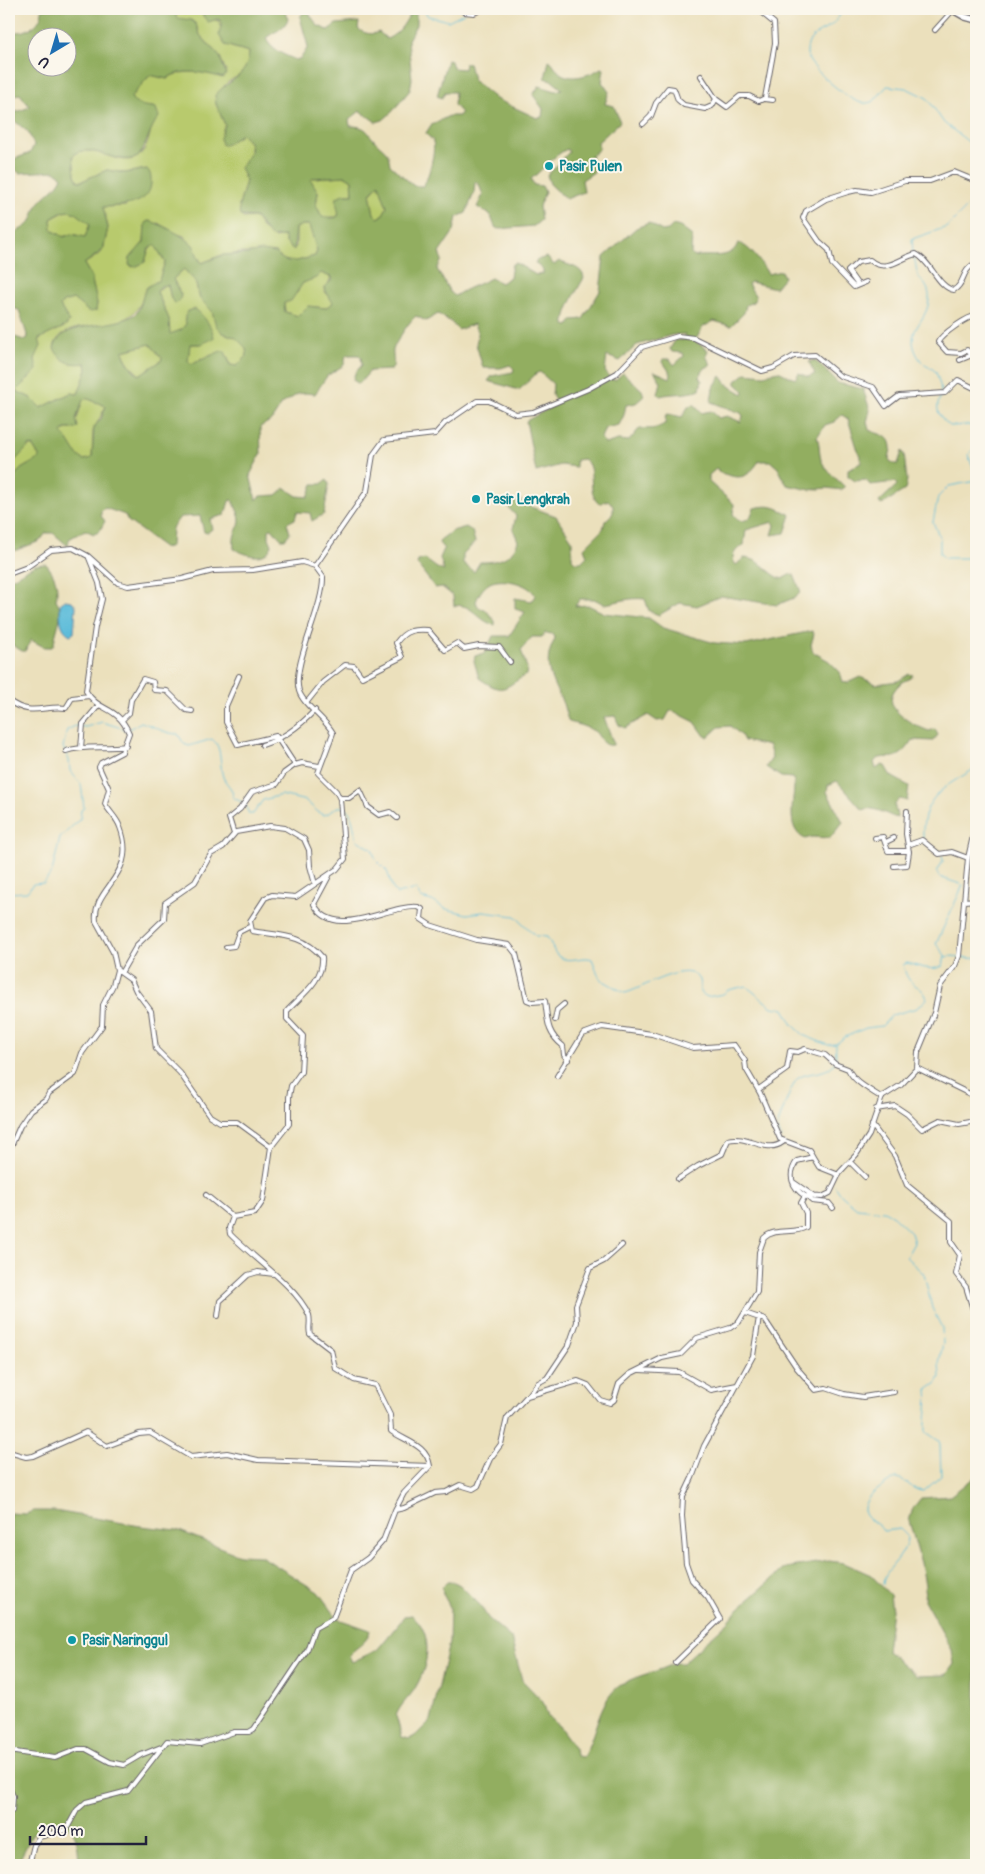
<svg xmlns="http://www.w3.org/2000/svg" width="985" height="1874" viewBox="0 0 985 1874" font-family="Pangolin,sans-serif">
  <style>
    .green { fill: #b8ca6d; stroke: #6d7654 }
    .forest { fill: #92ae60; stroke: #5a684e; fill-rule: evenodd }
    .water { fill: #5abbd9; stroke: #3e6e8a }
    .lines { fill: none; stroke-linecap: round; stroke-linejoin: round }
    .stream { stroke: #5abbd9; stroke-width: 1 }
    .street-casing { stroke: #686468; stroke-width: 6 }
    .secondary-casing { stroke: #686468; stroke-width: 8 }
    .street { stroke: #fff; stroke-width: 4 }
    .secondary { stroke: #fff; stroke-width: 5 }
    .culture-dot { fill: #0f9aa8; stroke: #fbf7ec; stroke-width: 2 }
    .labels { text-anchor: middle; stroke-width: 4; stroke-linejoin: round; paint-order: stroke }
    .culture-label { font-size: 14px; font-weight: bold; fill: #0d838f; stroke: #fbf7ec; text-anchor: start }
  </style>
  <rect width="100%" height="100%" fill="#fbf7ec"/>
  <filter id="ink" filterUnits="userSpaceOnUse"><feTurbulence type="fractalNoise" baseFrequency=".02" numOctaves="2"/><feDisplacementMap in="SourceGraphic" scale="10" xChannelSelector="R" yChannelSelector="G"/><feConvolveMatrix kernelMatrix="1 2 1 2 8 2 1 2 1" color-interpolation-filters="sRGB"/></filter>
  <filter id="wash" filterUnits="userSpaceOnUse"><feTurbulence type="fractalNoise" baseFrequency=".0096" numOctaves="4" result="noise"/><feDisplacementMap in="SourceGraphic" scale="20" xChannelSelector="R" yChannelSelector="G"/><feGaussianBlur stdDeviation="1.12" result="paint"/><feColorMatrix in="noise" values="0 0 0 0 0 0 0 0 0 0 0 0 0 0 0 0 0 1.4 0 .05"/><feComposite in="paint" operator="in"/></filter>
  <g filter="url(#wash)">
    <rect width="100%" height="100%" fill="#ebe0bc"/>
    <path class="green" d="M177 9H203V16L222 22 220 25 231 47 249 52C248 82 233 72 222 89 219 93 218 99 216 104L225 125 222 131 228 143 242 134C257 145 247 160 243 175L246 181 239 206 243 218 255 217 263 229 275 238 284 236 291 248 296 247V228L302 225H309L317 251 315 256 290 263 254 253H241L219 256 202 263 184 236 174 233 158 223 145 231 144 242 129 261 132 267C151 262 143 257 152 245L158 246 165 262 159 280 145 290C135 346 62 309 54 348 65 361 69 365 86 363L87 370 78 394 71 393 41 408 31 398 16 391C29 376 33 380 35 358 35 351 40 348 39 339L66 326 69 322 60 306 63 302 73 299 81 305 96 311 97 303 91 276 84 264 101 253 104 247 108 227 103 207 126 206 147 169 125 173 107 170 82 181H78L75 175 73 156C97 132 149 205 153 107 143 108 135 105 131 97L150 75 167 79C178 69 205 71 219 77L226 71 220 57 200 35 198 28 187 20 177 19 175 12Z
      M346 176 352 180 353 194H343L337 204 340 211 337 217H322L316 205 318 192 310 180 313 178Z
      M379 184 387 207 382 216 378 218 374 214 370 194Z
      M66 211C75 211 85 216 90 224L85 237 71 234 64 237 52 230 51 219Z
      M184 269 195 281 200 299 212 311 223 333 235 337 246 348 247 356 237 366 230 365 228 357 210 355 191 364 188 362 189 344H201L214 338 186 324 181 330 169 335V319L157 292 165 284 168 285 171 299 181 296 173 279Z
      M321 273 331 277 325 292 333 300V303L325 308 308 306 298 316 285 312 284 303 298 292 300 285Z
      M150 344 162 358 161 361 140 375C133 370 124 358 123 351Z
      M86 398 106 406 93 431 92 458 84 460C74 456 70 441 62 433L65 429H72C78 421 79 409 83 400Z
      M32 445 40 458 21 469 9 482V467L23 450Z"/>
    <path class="forest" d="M42 9H177L175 12 177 18 191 20 196 24 200 35 220 57 226 74 223 78C206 73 180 67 167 79L150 75 131 97C136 108 146 105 156 108L159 117C149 128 148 144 138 157 116 167 89 140 73 156L75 175 78 181H82L107 170 125 173 147 169C151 173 151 177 151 183 150 206 120 206 103 207L108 228 103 250 84 264 91 276 97 303 96 311 89 312 73 299 63 302 60 306 69 321 66 326 39 339 41 346 35 359 37 370 16 391 31 398 41 408 71 393 78 394 87 370 86 363C72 365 61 363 54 348 60 320 113 329 134 315 143 308 141 295 147 287L159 280 165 262 155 245 149 248 145 262 135 267 129 265 130 258 144 242 145 223 148 221C156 221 188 238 193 245 197 251 197 259 202 263L223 255 248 254 261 251 276 253C287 267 300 260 315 256L317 251 309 225H302L296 228 294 250 286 243 284 236 271 237 255 217 240 216 239 206 246 181 240 168 251 151 250 143 242 134 225 145H222L220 138 225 125 216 104 215 95C230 79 248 77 249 52L225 45 219 35 222 22 218 19 208 22 203 16V9H284L288 19C283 31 274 31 266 38 270 50 285 55 296 60L301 58 308 47 300 17 306 9 318 26 328 30 336 24 359 22 358 29C365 34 372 35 379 32L387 39C400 33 406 22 412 9H416V25L408 40 412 79 410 90 392 112 383 120 376 122 360 111 349 120 350 126C368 126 366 132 376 142 386 152 388 150 390 165L414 186H423C428 180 436 150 433 142 432 137 428 138 426 133L431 125 449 116H459L461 113 454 105 455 92H445L442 98 437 96 447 60 451 61 453 68 464 69 465 63H469L473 80 496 99 537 118 542 117 543 109 533 95 539 86 556 91 562 89 551 80 545 78 549 60C554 63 555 68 559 72 570 82 591 75 601 68L604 69 602 82 609 92 605 104 614 106 620 122 598 142 599 149 591 156 594 172 582 180 584 192 566 199 550 184 547 175C555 169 561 160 569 152L567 149C550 158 545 168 531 179L534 185 542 186 545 192 539 206 541 220 534 226 498 229 495 227 490 214 477 207 483 195 478 182H475L474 193 466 213 457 217 454 231 439 253 442 260 437 269 450 292 455 296C466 288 478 285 491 278L501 283 510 277 512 264 516 263 536 275 543 274V270L535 263 537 260 547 257 554 265 559 261C568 266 582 266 584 278 578 288 563 314 565 325L569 326 572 320 583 319 600 291 604 257 636 228 649 223 662 231 668 230 673 225 680 227 692 236 691 254 694 257C708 253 731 262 738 243 749 245 762 264 768 274L781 271 784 277 775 288 751 282 748 284 756 297 753 302 746 305 744 313 731 326 714 321 703 327 695 341 708 350 706 356 711 365 705 368 699 377 702 380 700 389C685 396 675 392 660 396L658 394 661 382 654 371 670 378 671 374 663 362V359H670L674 365 684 356 683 353 672 352 670 349 675 340H683L685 334 672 335 637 345 620 361 607 356 605 371 610 379 615 380 623 373 642 390 644 396 636 403 626 405 624 415 619 425 605 428 601 438 605 444 618 440 629 441 639 429C652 428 653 431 666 423L665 416 668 414 682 417 688 407 694 404 701 413 711 411 719 418 727 416 741 422 743 416 741 413 711 402 713 388 721 376 728 385 743 394 744 391 736 384V381L746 373 764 375 778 371 795 379 799 373 808 377 815 374 809 362 815 360 838 383 863 389 870 410 867 422 869 430C879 435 890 434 891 447 891 452 889 455 889 460L894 464H898L902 451 904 454 907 480 905 490 881 505 879 502 897 485 895 482 870 485 866 480 855 481 848 476V469L861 463V460L848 419 842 415 834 422 825 425 817 437C820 444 819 454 821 460 827 472 836 478 845 487L842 490 827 488 810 490 787 485 778 468 770 461H759C746 481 739 479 718 472L717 468 709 475V482L734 504 733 514 738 520 743 521 750 518 754 508C771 504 775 507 791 515L785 533 772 535 775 525 773 522 746 530 744 545C736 549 729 556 736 565L744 558C761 558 768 574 782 579L791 574 794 575 801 592 796 597 777 605 721 596 697 606 680 603 659 615 649 611 645 599C629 597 619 602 604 604L594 599H580L575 606 588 605 604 613 649 618 663 628 715 643 746 645 812 631 814 634 811 645 813 652 829 661 840 672 843 682 847 683 860 677 876 684 898 681 909 674 913 675C909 681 904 679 900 684 875 706 911 724 929 731L935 729 938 735 933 741 913 740C895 769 885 750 874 762L876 769 882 765 885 766 891 776 909 786 907 801 900 799C890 806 898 811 897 818 887 815 872 805 863 810L837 781 828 785 827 792 843 822 830 838 812 837 805 839C784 828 795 800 794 781L792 778 781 777 766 767 772 758 769 746 744 741 741 735 730 726 719 727 708 737 705 736 695 722 673 711H670L665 720 657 721 648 715 625 728 619 725 615 716 604 717 613 742V745C600 747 602 737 594 731 587 727 577 724 569 722 565 714 565 707 561 699 550 678 542 662 555 639L552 634 545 633 542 637H532L521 650 527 668 526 675C503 688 504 696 479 678L474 661 475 656 485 653 493 636H509L525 612 515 609V598L532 601 535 595C529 583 502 577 490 583 483 587 478 595 476 602L479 608 485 609 495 621V625C478 622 472 602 454 606L453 596 442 587 435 588 417 564 418 561 425 559 437 568 444 571 440 558 444 549 439 543 440 540 452 531 466 527 472 531 475 542 463 555V563L474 572 480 562C497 562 512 559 518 541L513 529 516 516 508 507 519 499 528 506 556 516 572 540V559L575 562H581L587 556 584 548 603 529 605 521 613 513V506L608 500 599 504C585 492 598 467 583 459L576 460V467L561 465 536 472 526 421 557 404 552 395 553 384 540 372 537 373 519 390 488 381 492 376 513 372 514 369 510 365 501 368H483L476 344 478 334 474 324 458 330 451 322 438 314 426 321 416 316C410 320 395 343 393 350 392 357 396 364 391 370L370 371 359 384 353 380 355 373 362 365 361 357 359 355H346L344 365 327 376 315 394 305 393 298 394 282 404 272 420 260 427 261 454 250 475 256 500 261 496 277 495 285 488 297 496 308 497 313 484H321L327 480 329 484 324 514 312 521 310 513 297 512 295 519 287 523 290 533 285 539H281L272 528 269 530V538L272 545C265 563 247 555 234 549 231 521 250 532 232 500L229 501 225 515 210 519 212 529 207 533 204 532 200 516 180 517 172 528 171 546 165 548 128 521 125 515 105 508 101 511V516L105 521 99 532 94 534 85 530 69 539 68 546 53 533H46L40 541 9 553V482L21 469 40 458 32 445 29 446 9 467V335L24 340 28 338 19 310 9 307V236C14 232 21 230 26 226 34 220 33 213 37 206 44 195 57 189 62 177L55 171 19 173 15 169 9 170V161L30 153 34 145 28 132 11 118 13 113 30 107 20 94 9 96V31C23 35 43 26 42 9ZM38 38H68V68H38ZM346 176 352 180 353 194H343L337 197C334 211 349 221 322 217L316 205 318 192 311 180 313 178ZM379 184 387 207 382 216 378 218 374 214 370 193ZM69 211 76 213 90 224 85 237 71 234 64 237 52 230 51 219 62 212ZM184 269 195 281 200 299 212 311 216 326 223 333 235 337 246 348 247 356 237 366 230 365 225 351H221L192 364 188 362 190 344H201L214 338C213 327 203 315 195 309L188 311 185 317 186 324 181 330 170 334 169 319 157 292 161 286 168 285 171 299 175 303 179 302 181 295 173 279ZM321 273 331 277V281L324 288 333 303 325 308 308 306 298 316 285 312 284 303 291 301 303 283 316 278ZM150 344 162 358 161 361 139 375C132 370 124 358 123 351ZM86 398 106 406 101 419 94 427 92 458 84 460C74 455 71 441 62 433L65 429H76L78 427 76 419 83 400Z
      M46 564C55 574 59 586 56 600 66 612 55 630 54 644L52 647H44L31 640 25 651H22L9 643V580L35 565Z
      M976 1476V1865H79C78 1847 79 1826 57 1822L32 1835 17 1865H9V1513L26 1514 33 1511H55L140 1526 177 1530 239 1555 261 1556 318 1592 336 1616 341 1620 370 1630C368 1643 357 1646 349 1655L352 1662 377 1650 405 1616 412 1615C435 1634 428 1668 414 1690 408 1699 400 1705 396 1716L402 1737 409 1739 415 1736 431 1720 449 1643 450 1607 443 1594 442 1587 447 1582H454L460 1585 480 1605 488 1618 511 1638 522 1680 543 1702 548 1717 559 1726 575 1748 576 1756 583 1757C597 1734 598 1697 624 1683 640 1674 659 1672 675 1663H683L729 1621 738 1609 785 1568 829 1561 844 1563 871 1575 890 1595 892 1610 887 1651 917 1676 946 1675 954 1664 952 1650 924 1600 925 1585 921 1563 909 1521 913 1508 921 1498 950 1496Z"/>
    <path class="water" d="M65 600 72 601 76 606 74 633 70 635C59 629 60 616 60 604Z"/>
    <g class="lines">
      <path class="stream" d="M423 9 428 16 448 21 464 13
        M787 9 790 11 799 9
        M834 9 842 11C831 33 821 27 811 39 807 44 806 53 808 58 813 70 849 101 862 103 865 104 870 102 873 102L887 86 906 88 927 98 944 123 970 143 976 152
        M913 253 912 239 947 227 976 198
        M914 257C916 262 916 271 918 276 924 283 930 289 929 299 928 318 912 326 913 341 913 349 919 360 925 365 928 367 932 368 935 371 937 373 938 379 939 382 947 402 925 405 950 426L969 425 976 429
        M976 446 968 455 976 475
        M976 481 949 486 938 497 933 522 940 538V554L945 558H976
        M129 729 141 722C154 726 165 734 178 734L184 744 189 746 212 739C223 747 219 765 223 777 227 786 233 787 233 798L242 802
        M245 804 249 814H253L263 800 281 795 306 801 318 812 324 815C330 814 333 808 338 807 354 804 353 831 357 840L372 849 376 860 387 871 393 889 397 894 416 889 421 898 432 901 446 909 467 914 483 912 515 916 536 936 547 937C551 942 553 951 557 955 568 965 581 955 592 959L600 979 625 993C640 990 689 958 699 980 700 984 700 988 700 992L707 997 723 994 728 990 746 986 772 1007 784 1009 793 1025 805 1036 828 1045 836 1044 845 1037 866 1028 882 1026 892 1015 917 1008 927 999C922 982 909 991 903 965L907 963C920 966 929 972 943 966L945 955 936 944 963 885 939 877 937 872 943 861 942 856
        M923 838C921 796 946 786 976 768
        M9 893 27 892 33 884 44 883 52 872 60 838 80 819 81 810 84 808 81 784 70 771 69 760 63 747 67 730 75 726 86 727 102 722 125 729
        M945 957C956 954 965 960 976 958
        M782 1138C780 1134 778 1131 778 1127 778 1120 793 1083 797 1079 808 1070 829 1076 835 1061 837 1056 835 1050 836 1045
        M835 1186 842 1196 857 1208 884 1211 893 1216 911 1233 914 1243 906 1257 924 1274 932 1308 942 1328 943 1343 939 1363 940 1377 937 1383 927 1390C929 1404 925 1418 926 1432L939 1441 940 1444 941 1476 924 1491C911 1491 907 1479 896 1478 884 1485 853 1502 868 1518 873 1523 879 1524 883 1531L900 1529 907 1536C907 1558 882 1570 883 1584"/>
    </g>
  </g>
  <g filter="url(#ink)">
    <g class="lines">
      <defs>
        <path id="street" d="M464 12 474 13 483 9
          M935 30 953 10
          M701 76 716 99 727 107 740 96H749L759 101 765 98 775 43 774 23 757 9
          M764 99 773 100
          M643 124 651 116 656 103 668 88 674 89 678 100 684 105 705 109 712 106 716 99
          M866 282 854 287 832 264 829 250 819 241 803 218 806 211 826 199 848 192 857 190 871 192 905 181H930L954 172 976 181
          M858 285 848 271 858 262 870 260C886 274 901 257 916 254 931 261 938 288 954 290 966 283 960 271 976 263
          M976 316C969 315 941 335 938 342L947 352 961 353 967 350 972 355 976 354
          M960 360 972 355
          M89 558 99 583 102 599 95 627 86 691C99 713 116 704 129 733L122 752 101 763 99 767 109 789 105 804C110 813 117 818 120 827 139 877 92 886 96 921L113 952 117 970 131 980 136 991 151 1011 156 1049 180 1073 210 1116 220 1122H237L271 1147
          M315 566 367 491 373 455 384 440 435 434 445 423 477 401H489L516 414 533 412 588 389 617 373 642 347 678 336 694 338 762 371 773 368 794 356 815 355 840 376 873 387 886 406 899 396 945 393 958 380 976 389
          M9 574 27 567 51 550 73 548 88 556 118 583 128 586 182 579 213 571 253 570 302 562 315 566 323 577C324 607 291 666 299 691 303 705 325 718 333 733L318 773 336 791 340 799 345 859 337 869 296 897 272 895 265 898 250 921 252 931C279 936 302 933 322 957 324 980 302 995 287 1011V1019L303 1036 301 1072 291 1086 289 1097V1124L271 1147 263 1201 255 1213 233 1217 229 1228 230 1234C252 1257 296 1286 309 1315 311 1322 308 1328 310 1334L331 1350 335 1368 354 1380 375 1385 390 1415 391 1431C407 1442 427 1445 430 1466L404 1493 395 1510
          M239 676 226 706V722L238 745 276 736 295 765
          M9 701C31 717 44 705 66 708L72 698 89 696
          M307 702 323 682 345 665 354 666 362 677 402 657 396 643C405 630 414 629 428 630L445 650 457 643 464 649 479 646 499 647 510 662
          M122 720 129 713 131 700 143 679 153 682 154 690 167 691 186 710 192 711
          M262 745C283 739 300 726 315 710
          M81 748 83 724 99 705
          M66 751C84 745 105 749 126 746
          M340 798H349L360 790 368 807 379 815 390 812 397 818
          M234 834 229 818 240 809 252 792 277 784 284 773 295 765 302 763 319 766
          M875 838 883 837 888 851H909
          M886 842 894 838
          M908 845 922 840 939 854 952 852 968 858
          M894 866 907 865 909 852 906 834 907 811
          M329 876 314 904C334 942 388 904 418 907L422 909 421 919 430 925 477 940 509 945 516 954 527 1000 532 1002 545 1001C548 1021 546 1032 563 1046L564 1055 568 1060
          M964 901 976 900
          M226 947 234 946 239 932 249 927
          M121 973 137 945 164 919 165 903 195 882 211 854 223 847 236 832 270 826 285 828 304 839 309 850 310 866 315 884
          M555 1020 557 1010 564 1004
          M917 1068 976 1097
          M557 1076 583 1034 602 1027 652 1034 693 1048 734 1045 745 1061 746 1069 760 1093 780 1139 809 1150 813 1157 797 1161C787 1175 792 1188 805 1196
          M759 1089 787 1069 790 1051 798 1052 805 1049 825 1055 835 1064 848 1069C855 1083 869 1089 882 1098
          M876 1109 895 1106 907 1114 922 1129 940 1120 959 1124 976 1121
          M872 1125 895 1156 907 1185 951 1221V1242L960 1255 956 1274 966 1287 976 1319
          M9 1151 20 1126 31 1110 46 1099 49 1093 75 1074 82 1053 102 1026 103 1005 113 985 117 970
          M813 1157 819 1167 839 1175
          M850 1162 865 1177
          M678 1179 698 1166 722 1154 728 1140C748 1134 766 1155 783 1142
          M793 1182 815 1197
          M206 1195 233 1217
          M806 1196 812 1201 829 1203 833 1208
          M745 1313 765 1320 797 1368 816 1390 826 1388 844 1394 863 1397 894 1392
          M218 1316 220 1301 248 1275 258 1272 274 1274
          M640 1370 679 1372 711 1390 737 1385
          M529 1395 538 1383 547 1378 569 1345 577 1322 576 1305 590 1268 604 1261 622 1245
          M9 1452 26 1457 33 1456 86 1432 107 1446 139 1434 150 1433 191 1457 227 1453 258 1460 430 1466
          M675 1663 720 1619 708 1598 692 1580 686 1563 682 1516 683 1497 692 1478 704 1446 753 1356 759 1317
          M9 1751 55 1758 78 1749H86L110 1762 124 1765 141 1755 161 1747
          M9 1787 13 1796 12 1811 9 1813
          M29 1865 34 1845 39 1837 66 1830 77 1810 86 1802 128 1791 167 1741 200 1744 234 1732H249L254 1729 307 1650 315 1628 333 1618 351 1570 368 1558 383 1541 395 1510 404 1508 435 1493 446 1492 460 1485 473 1489 478 1486 490 1459 501 1444 507 1418 527 1396 578 1381 588 1385 600 1400 610 1403 614 1400 619 1384 630 1374 662 1358 681 1354 697 1338 730 1328 739 1322 757 1292 759 1252 764 1238C775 1227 794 1235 806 1227V1213L801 1203 805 1196 822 1197 830 1193 840 1172 856 1155 869 1135 882 1097 901 1085 917 1068 918 1052 934 1013 940 986 955 966 959 956 968 858 976 823"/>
        <path id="secondary" d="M951 9 965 17 976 20"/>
      </defs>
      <use href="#street" class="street-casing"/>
      <use href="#secondary" class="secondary-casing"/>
      <use href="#street" class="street"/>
      <use href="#secondary" class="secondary"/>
    </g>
  </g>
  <g class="culture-dot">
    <circle cx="549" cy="166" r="5"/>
    <circle cx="476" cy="499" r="5"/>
    <circle cx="72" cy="1640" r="5"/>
  </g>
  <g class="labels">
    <g class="culture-label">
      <text x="559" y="171">Pasir Pulen</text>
      <text x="486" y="504">Pasir Lengkrah</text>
      <text x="82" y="1645">Pasir Naringgul</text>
    </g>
  </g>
  <rect width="985" height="1874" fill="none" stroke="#fbf7ec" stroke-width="30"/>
  <g transform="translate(52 52) rotate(218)"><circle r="24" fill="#fbf7ec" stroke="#a4a2a5"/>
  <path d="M0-4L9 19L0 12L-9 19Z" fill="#1f6fb2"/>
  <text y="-8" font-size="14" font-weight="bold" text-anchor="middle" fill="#22223b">U</text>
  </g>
  <path d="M30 1836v8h116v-8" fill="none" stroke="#22223b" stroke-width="2.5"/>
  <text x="38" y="1836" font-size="15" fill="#22223b" stroke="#fbf7ec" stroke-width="4" paint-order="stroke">200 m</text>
</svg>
